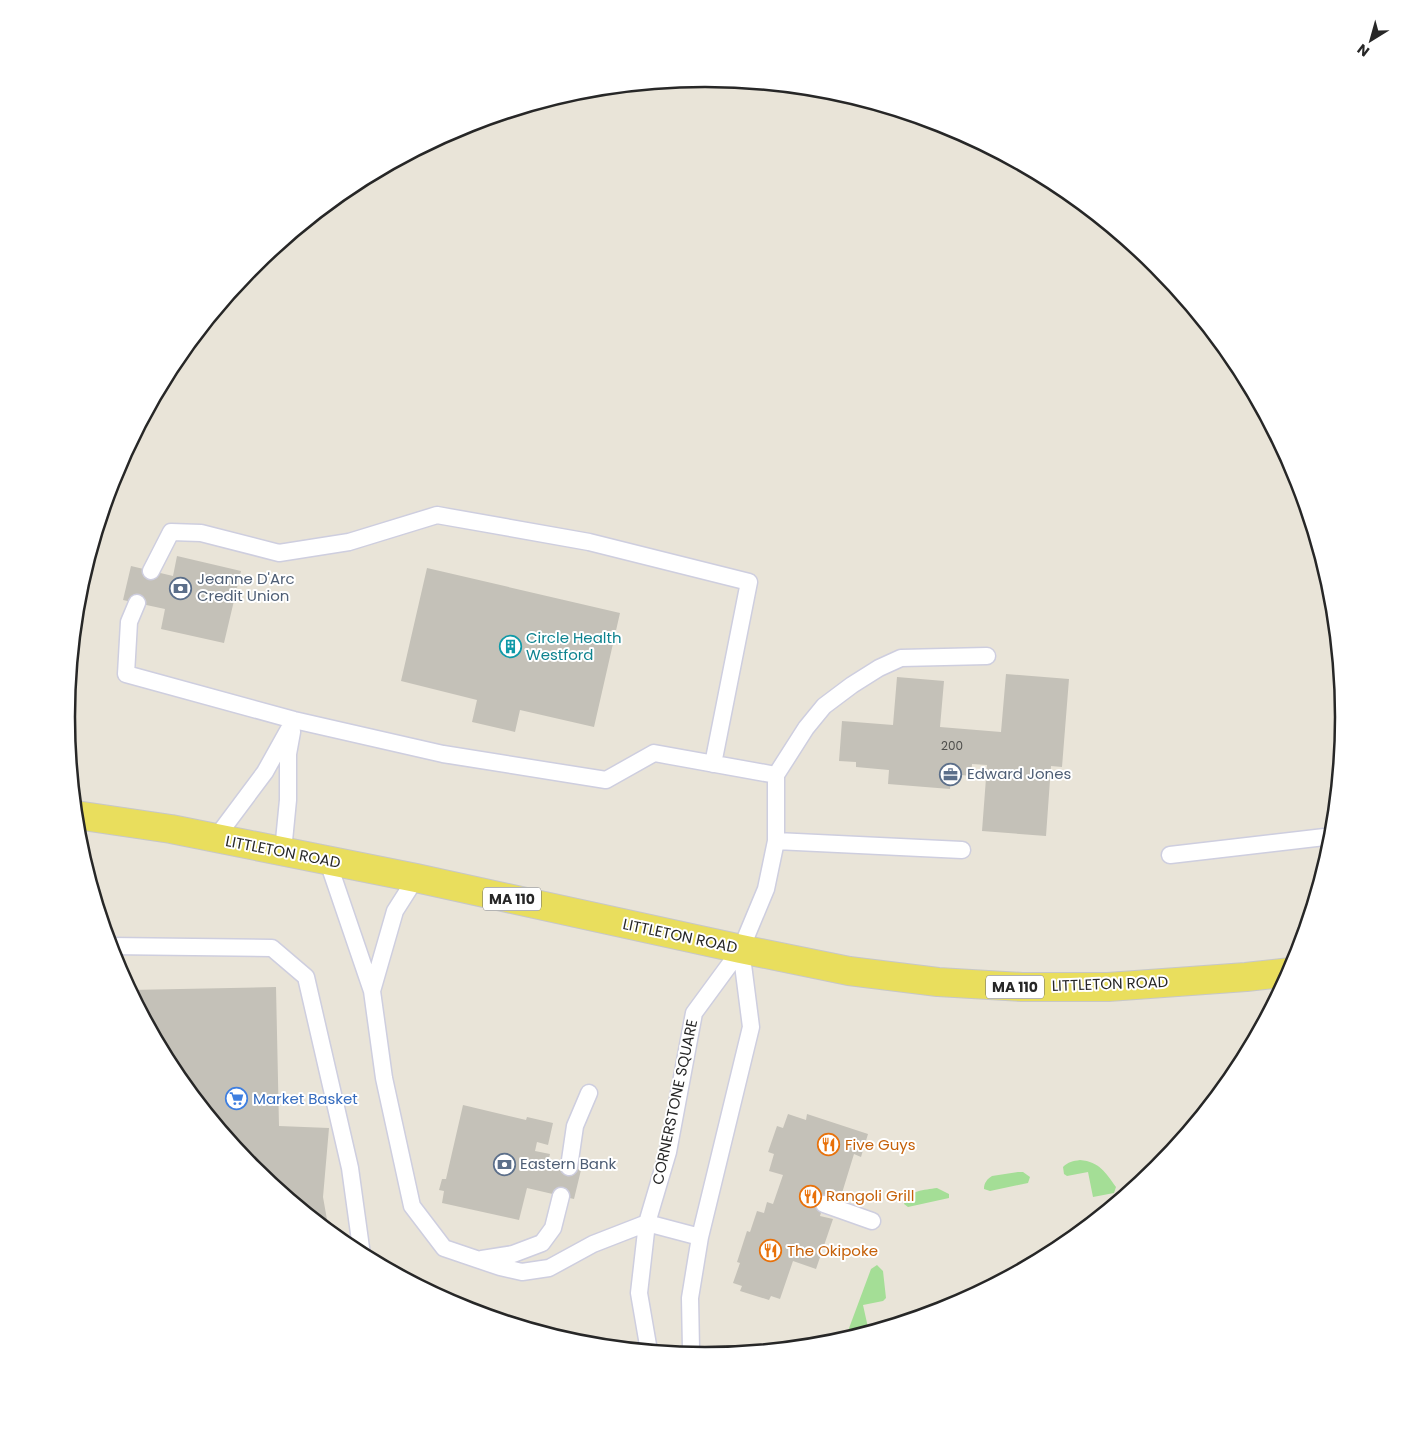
<svg xmlns="http://www.w3.org/2000/svg" width="1411" height="1434" viewBox="0 0 1411 1434" font-family="Poppins,sans-serif">
  <style>
    .green { fill: #a4de96 }
    .building { fill: #c4c1b8 }
    .lines { fill: none; stroke-linecap: round; stroke-linejoin: round }
    .service-casing { stroke: #cecedf; stroke-width: 19 }
    .primary-casing { stroke: #c7c7c7; stroke-width: 30 }
    .service { stroke: #fff; stroke-width: 16 }
    .primary { stroke: #e9de5d; stroke-width: 28 }
    .labels { text-anchor: middle; stroke-width: 4; stroke-linejoin: round; paint-order: stroke }
    .number-label { font-size: 12px; fill: #4e4e4b }
    .shield { fill: #fff; stroke: #686868; stroke-width: 1 }
    .shield-label { font-size: 14px; font-weight: bold; fill: #272727 }
    .service-label { font-size: 15px; fill: #4e5e75; stroke: #fff; text-anchor: start }
    .culture-label { font-size: 15px; fill: #0d838f; stroke: #fff; text-anchor: start }
    .street-label { font-size: 15px; fill: #272727; stroke: #fff }
    .shop-label { font-size: 15px; fill: #366cbe; stroke: #fff; text-anchor: start }
    .food-label { font-size: 15px; fill: #c56008; stroke: #fff; text-anchor: start }
    .rim { fill: none; stroke: #272727; stroke-width: 2.5 }
  </style>
  <rect width="100%" height="100%" fill="#e9e4d8"/>
  <path class="green" d="M1080 1160C1100 1162 1105 1172 1116 1187L1114 1193 1093 1197 1088 1172 1067 1176 1064 1174 1063 1167C1068 1162 1073 1161 1080 1160Z
    M1018 1172H1023L1030 1177 1028 1183 990 1191 984 1189C984 1183 987 1179 992 1176Z
    M937 1188 949 1194V1198L908 1207 904 1204C909 1190 924 1190 937 1188Z
    M877 1265 883 1271 886 1298 883 1301 863 1305 869 1332 845 1339 871 1269Z"/>
  <path class="building" d="M177 556 241 571 224 643 161 629 165 609 123 600 131 566 173 576Z
    M427 568 620 613 594 727 520 710 515 732 472 722 477 700 401 681Z
    M1006 674 1069 679 1062 767 1051 766 1046 836 982 831 987 765 972 764 971 776 951 774 950 789 888 784 889 770 856 767V762L839 761 842 721 893 725 897 677 944 681 940 727 1001 732Z
    M276 987 279 1126 329 1128 323 1197 329 1231 253 1169 174 1072 130 990Z
    M463 1105 526 1120 527 1117 553 1123 548 1145 537 1142 535 1151 550 1154 548 1162 581 1170 574 1199 527 1188 519 1220 442 1203 444 1191 439 1190 442 1179H446Z
    M788 1114 806 1120 807 1114 868 1134 861 1157 854 1154 842 1193 828 1189 820 1216 833 1219 816 1269 793 1261 780 1299 771 1296 769 1300 740 1291 742 1286 733 1283 740 1263 737 1262 747 1231 750 1232 757 1211 764 1213 767 1202 773 1204 783 1175 769 1171 774 1154 768 1152 777 1126 783 1128Z"/>
  <g class="lines">
    <defs>
      <path id="service" d="M151 571 171 532 201 533 279 553 349 542 437 515 589 542 749 582 713 764
        M137 603 129 622 126 674 294 720 443 754 606 780 654 753 776 775V841
        M776 775 806 728 824 706 852 685 879 668 901 658 987 656
        M215 839 265 772 294 720
        M283 851 288 800V754L292 732
        M1170 855 1333 836
        M328 862 372 991 384 1078 412 1206 444 1248 500 1267 522 1272 549 1268 593 1244 647 1223 700 1237
        M110 946 272 948 306 977 350 1168 362 1255
        M372 991 395 911 416 878
        M569 1167 575 1126 589 1093
        M824 1204 872 1221
        M482 1259 513 1254 542 1243 553 1228 561 1196
        M649 1351 639 1293 647 1223 668 1152 694 1013 741 949 766 889 776 841 962 850
        M689 1355 691 1349 690 1298 700 1237 751 1027 741 949"/>
      <path id="primary" d="M76 815 171 829 416 878 741 949 849 971 938 982 1022 987H1108L1246 977 1291 972"/>
    </defs>
    <use href="#service" class="service-casing"/>
    <use href="#primary" class="primary-casing"/>
    <use href="#service" class="service"/>
    <use href="#primary" class="primary"/>
  </g>
  <defs>
    <symbol id="bank-ring" viewBox="-11 -11 22 22"><circle r="9.5" fill="#fff" stroke="#5c6f8a" stroke-width="1.5"/><path d="M-6-4H6V4H-6ZM0-2.3a2.3 2.3 0 1 0 0 4.6a2.3 2.3 0 1 0 0-4.6Z" fill="#5c6f8a"/></symbol>
    <symbol id="building-ring" viewBox="-11 -11 22 22"><circle r="9.5" fill="#fff" stroke="#0f9aa8" stroke-width="1.5"/><path d="M-4-6H4V6H1V3H-1V6H-4ZM-2.5-4.3h1.7v1.8h-1.7ZM.8-4.3h1.7v1.8H.8ZM-2.5-1h1.7V.8h-1.7ZM.8-1h1.7V.8H.8Z" fill="#0f9aa8"/></symbol>
    <symbol id="office-ring" viewBox="-11 -11 22 22"><circle r="9.5" fill="#fff" stroke="#5c6f8a" stroke-width="1.5"/><path d="M-6-3h4V-5.5h4V-3h4V5H-6ZM-1-4.5V-3h2v-1.5ZM-6 0V1H6V0Z" fill="#5c6f8a"/></symbol>
    <symbol id="supermarket-ring" viewBox="-11 -11 22 22"><circle r="9.5" fill="#fff" stroke="#3f7fe0" stroke-width="1.5"/><path d="M-6-5.5h2.5l.6 2H6L4.5 2H-2.5L-4.4-4H-6ZM-1.5 3.2a1.3 1.3 0 1 0 .1 0ZM3 3.2a1.3 1.3 0 1 0 .1 0Z" fill="#3f7fe0"/></symbol>
    <symbol id="restaurant-ring" viewBox="-11 -11 22 22"><circle r="9.5" fill="#fff" stroke="#e8710a" stroke-width="1.5"/><path d="M-5-6h1v4h1v-4h1v4h1v-4h1v5L-1.5 .5V6h-2V.5L-5-1ZM5-6V6H3V1.5H1.5Q1.5-4 5-6Z" fill="#e8710a"/></symbol>
  </defs>
  <g fill-rule="evenodd">
    <use href="#bank-ring" x="168" y="576" width="25" height="25"/>
    <use href="#building-ring" x="498" y="634" width="25" height="25"/>
    <use href="#office-ring" x="938" y="762" width="25" height="25"/>
    <use href="#supermarket-ring" x="224" y="1086" width="25" height="25"/>
    <use href="#restaurant-ring" x="816" y="1132" width="25" height="25"/>
    <use href="#bank-ring" x="492" y="1152" width="25" height="25"/>
    <use href="#restaurant-ring" x="798" y="1184" width="25" height="25"/>
    <use href="#restaurant-ring" x="758" y="1238" width="25" height="25"/>
  </g>
  <g class="labels">
    <g class="number-label">
      <text x="952" y="750">200</text>
    </g>
    <g class="shield">
      <rect x="483" y="887.5" width="58" height="23" rx="4"/>
      <rect x="986" y="975.5" width="58" height="23" rx="4"/>
    </g>
    <g class="shield-label">
      <text x="512" y="904">MA 110</text>
      <text x="1015" y="992">MA 110</text>
    </g>
    <g class="service-label">
      <text x="197" y="584">Jeanne D'Arc<tspan x="197" dy="17">Credit Union</tspan></text>
      <text x="967" y="779">Edward Jones</text>
      <text x="520" y="1169">Eastern Bank</text>
    </g>
    <g class="culture-label">
      <text x="526" y="643">Circle Health<tspan x="526" dy="17">Westford</tspan></text>
    </g>
    <g class="street-label">
      <text transform="translate(283 852) rotate(11)" y="5">LITTLETON ROAD</text>
      <text transform="translate(680 936) rotate(12)" y="5">LITTLETON ROAD</text>
      <text transform="translate(1110 984) rotate(-2)" y="5">LITTLETON ROAD</text>
      <text transform="translate(675 1102) rotate(-78)" y="5">CORNERSTONE SQUARE</text>
    </g>
    <g class="shop-label">
      <text x="253" y="1104">Market Basket</text>
    </g>
    <g class="food-label">
      <text x="845" y="1150">Five Guys</text>
      <text x="826" y="1201">Rangoli Grill</text>
      <text x="787" y="1256">The Okipoke</text>
    </g>
  </g>
  <path d="M0 0H1411V1434H0ZM75 717a630 630 0 1 1 1260 0a630 630 0 1 1-1260 0Z" fill="#fff" fill-rule="evenodd"/>
  <path class="rim" d="M75 717a630 630 0 1 1 1260 0a630 630 0 1 1-1260 0Z"/>
  <g transform="translate(1371 40) rotate(217)" stroke="#ffffff" stroke-width="4" paint-order="stroke">
  <path d="M0-4L9 19L0 12L-9 19Z" fill="#272727"/>
  <text y="-8" font-size="14" font-weight="bold" text-anchor="middle" fill="#272727">N</text>
  </g>
</svg>
